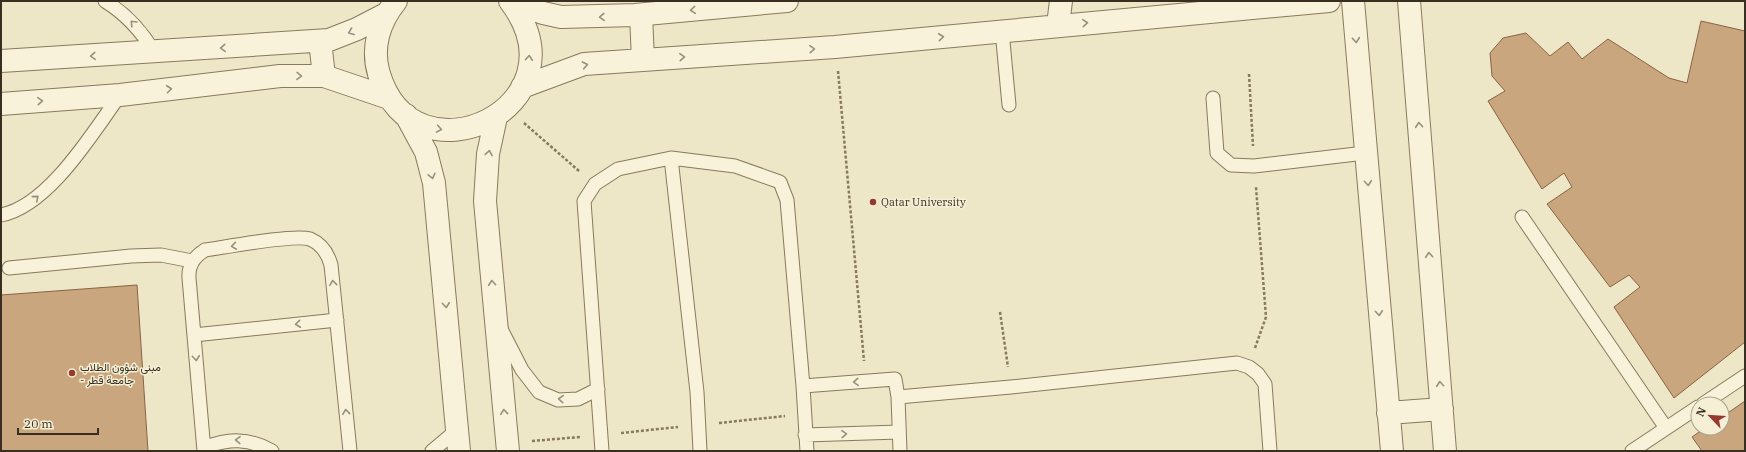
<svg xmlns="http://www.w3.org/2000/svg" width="1746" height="452" viewBox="0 0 1746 452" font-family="'IBM Plex Serif',Vazirmatn,serif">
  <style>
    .building { fill: #caa67e; stroke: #876543 }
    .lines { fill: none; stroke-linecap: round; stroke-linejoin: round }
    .service-casing { stroke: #89795d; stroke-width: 15 }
    .minor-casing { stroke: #89795d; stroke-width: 24 }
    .path { stroke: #89795d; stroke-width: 2.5; stroke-dasharray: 3 2; stroke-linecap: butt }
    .service { stroke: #f8f2da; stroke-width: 13 }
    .minor { stroke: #f8f2da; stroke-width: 22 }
    .oneway { stroke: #98907d }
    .poi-dot { fill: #96392e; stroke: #f5efd6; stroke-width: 1.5 }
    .labels { text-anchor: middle; stroke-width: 3; stroke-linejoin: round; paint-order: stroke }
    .poi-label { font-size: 11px; fill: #392f20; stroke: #f5efd6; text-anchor: start }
  </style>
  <rect width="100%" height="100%" fill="#ede6c7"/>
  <path class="building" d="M1701 21 1745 31V342L1674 398 1614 307 1640 287 1629 275 1610 287 1547 204 1572 187 1564 173 1542 189 1488 101 1505 91 1492 76 1490 53 1503 38 1526 33 1550 56 1568 42 1582 59 1608 39 1669 78 1687 83Z
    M137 285 148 451H1V295Z
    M1745 401V451H1702L1692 437 1705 428H1722V417Z"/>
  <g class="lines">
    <defs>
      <path id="service" d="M105 1C126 14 141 30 154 52
        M1002 31 1009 105
        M1213 98 1217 153 1231 165 1254 166 1365 153
        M671 158 697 392 700 451
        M1 215C49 206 93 132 120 95
        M1522 217 1666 428
        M9 268 131 256 161 255 192 261
        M502 331 522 370 539 392 558 400 578 399 598 389
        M194 335 337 320
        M803 386 895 379 898 397 900 451
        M898 397 1011 387 1237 363 1249 367 1258 374 1265 384 1270 451
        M1703 404 1745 376
        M805 435 899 432
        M204 448C228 438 249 438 272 451
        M204 451 189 278C188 265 194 257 205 250 226 247 294 234 310 239 322 244 328 254 331 265L350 451
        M432 451 457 430
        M602 451 584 201 595 184 618 169 671 158 735 166 780 182 787 200 803 386 807 451
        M1632 451 1698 407"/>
      <path id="minor" d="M396 1C379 22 371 48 379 74 414 190 590 106 510 1
        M512 1 543 13 561 17 635 15 787 1
        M1353 1 1392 451
        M1409 1 1445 451
        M641 15 643 60
        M1058 25 1061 1
        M320 41 324 76
        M1 61 329 40 357 29 386 14
        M522 87 584 64 835 47 1329 1
        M1 104 120 95 280 76H324L389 98
        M406 115 426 152 434 183 459 451
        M496 117 488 154 485 201 508 451
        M1388 413 1442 409"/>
    </defs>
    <use href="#service" class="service-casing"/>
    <use href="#minor" class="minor-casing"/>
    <path class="path" d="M838 71 864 361
      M1249 74 1253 146
      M524 123 579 171
      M1000 312 1008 367
      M1255 348 1266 317 1256 187
      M719 423 785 416
      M621 433 678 427
      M532 441 580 437"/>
    <use href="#service" class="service"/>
    <use href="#minor" class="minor"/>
  </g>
  <defs><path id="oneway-chevron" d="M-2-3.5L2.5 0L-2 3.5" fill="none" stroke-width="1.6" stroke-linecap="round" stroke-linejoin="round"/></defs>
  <g class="oneway">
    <use href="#oneway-chevron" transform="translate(693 10) rotate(175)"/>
    <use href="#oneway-chevron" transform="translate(602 17) rotate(178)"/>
    <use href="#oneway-chevron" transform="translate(133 23) rotate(-134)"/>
    <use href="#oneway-chevron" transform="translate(1085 23) rotate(-5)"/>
    <use href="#oneway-chevron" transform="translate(351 32) rotate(159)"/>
    <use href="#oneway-chevron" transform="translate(941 37) rotate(-6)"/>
    <use href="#oneway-chevron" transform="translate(1356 40) rotate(85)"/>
    <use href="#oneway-chevron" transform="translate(223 48) rotate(176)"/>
    <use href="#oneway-chevron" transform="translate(812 49) rotate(-4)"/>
    <use href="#oneway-chevron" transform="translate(93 56) rotate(176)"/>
    <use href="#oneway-chevron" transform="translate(682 57) rotate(-4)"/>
    <use href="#oneway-chevron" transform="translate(529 58) rotate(-86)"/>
    <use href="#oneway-chevron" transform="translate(585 65) rotate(-11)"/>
    <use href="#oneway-chevron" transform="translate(299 76) rotate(1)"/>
    <use href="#oneway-chevron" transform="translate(169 89) rotate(-7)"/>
    <use href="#oneway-chevron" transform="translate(40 101) rotate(-4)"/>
    <use href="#oneway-chevron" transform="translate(1419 125) rotate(-95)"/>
    <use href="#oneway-chevron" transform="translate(439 129) rotate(10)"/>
    <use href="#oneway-chevron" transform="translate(489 153) rotate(-80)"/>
    <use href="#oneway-chevron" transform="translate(432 176) rotate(76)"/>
    <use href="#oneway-chevron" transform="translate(1368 183) rotate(85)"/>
    <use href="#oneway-chevron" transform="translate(36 198) rotate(-40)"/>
    <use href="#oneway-chevron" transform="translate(234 246) rotate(172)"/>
    <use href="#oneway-chevron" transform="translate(1429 255) rotate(-95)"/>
    <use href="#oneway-chevron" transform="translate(333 283) rotate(-96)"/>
    <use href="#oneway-chevron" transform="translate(492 283) rotate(-95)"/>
    <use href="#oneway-chevron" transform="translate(446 305) rotate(85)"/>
    <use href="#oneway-chevron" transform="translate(1379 313) rotate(85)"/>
    <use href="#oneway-chevron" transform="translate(298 324) rotate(174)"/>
    <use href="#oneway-chevron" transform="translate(196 358) rotate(85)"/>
    <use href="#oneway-chevron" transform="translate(856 382) rotate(176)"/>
    <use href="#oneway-chevron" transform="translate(1440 384) rotate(-95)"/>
    <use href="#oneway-chevron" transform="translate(561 399) rotate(-175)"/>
    <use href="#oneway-chevron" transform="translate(346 412) rotate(-96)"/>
    <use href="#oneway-chevron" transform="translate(504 412) rotate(-96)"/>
    <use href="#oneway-chevron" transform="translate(844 434) rotate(-2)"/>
    <use href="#oneway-chevron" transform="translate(238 440) rotate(-178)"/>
  </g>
  <g class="poi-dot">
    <circle cx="873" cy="202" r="4"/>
    <circle cx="72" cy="373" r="4"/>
  </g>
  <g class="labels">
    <g class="poi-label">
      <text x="881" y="206">Qatar University</text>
      <text x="80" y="371">مبنى شؤون الطلاب<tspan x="80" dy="13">- جامعة قطر</tspan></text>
    </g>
  </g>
  <rect width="1746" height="452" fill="none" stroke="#392f20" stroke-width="4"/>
  <g transform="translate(1710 416) rotate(295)"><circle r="19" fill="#f5efd6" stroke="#aaa28d"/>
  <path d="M0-3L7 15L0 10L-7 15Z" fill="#96392e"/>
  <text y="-6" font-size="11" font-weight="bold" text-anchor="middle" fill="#392f20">N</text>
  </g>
  <path d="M18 428v6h80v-6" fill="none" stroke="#392f20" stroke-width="2"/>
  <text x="24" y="428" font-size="12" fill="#392f20" stroke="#f5efd6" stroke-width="3" paint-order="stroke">20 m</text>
</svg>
